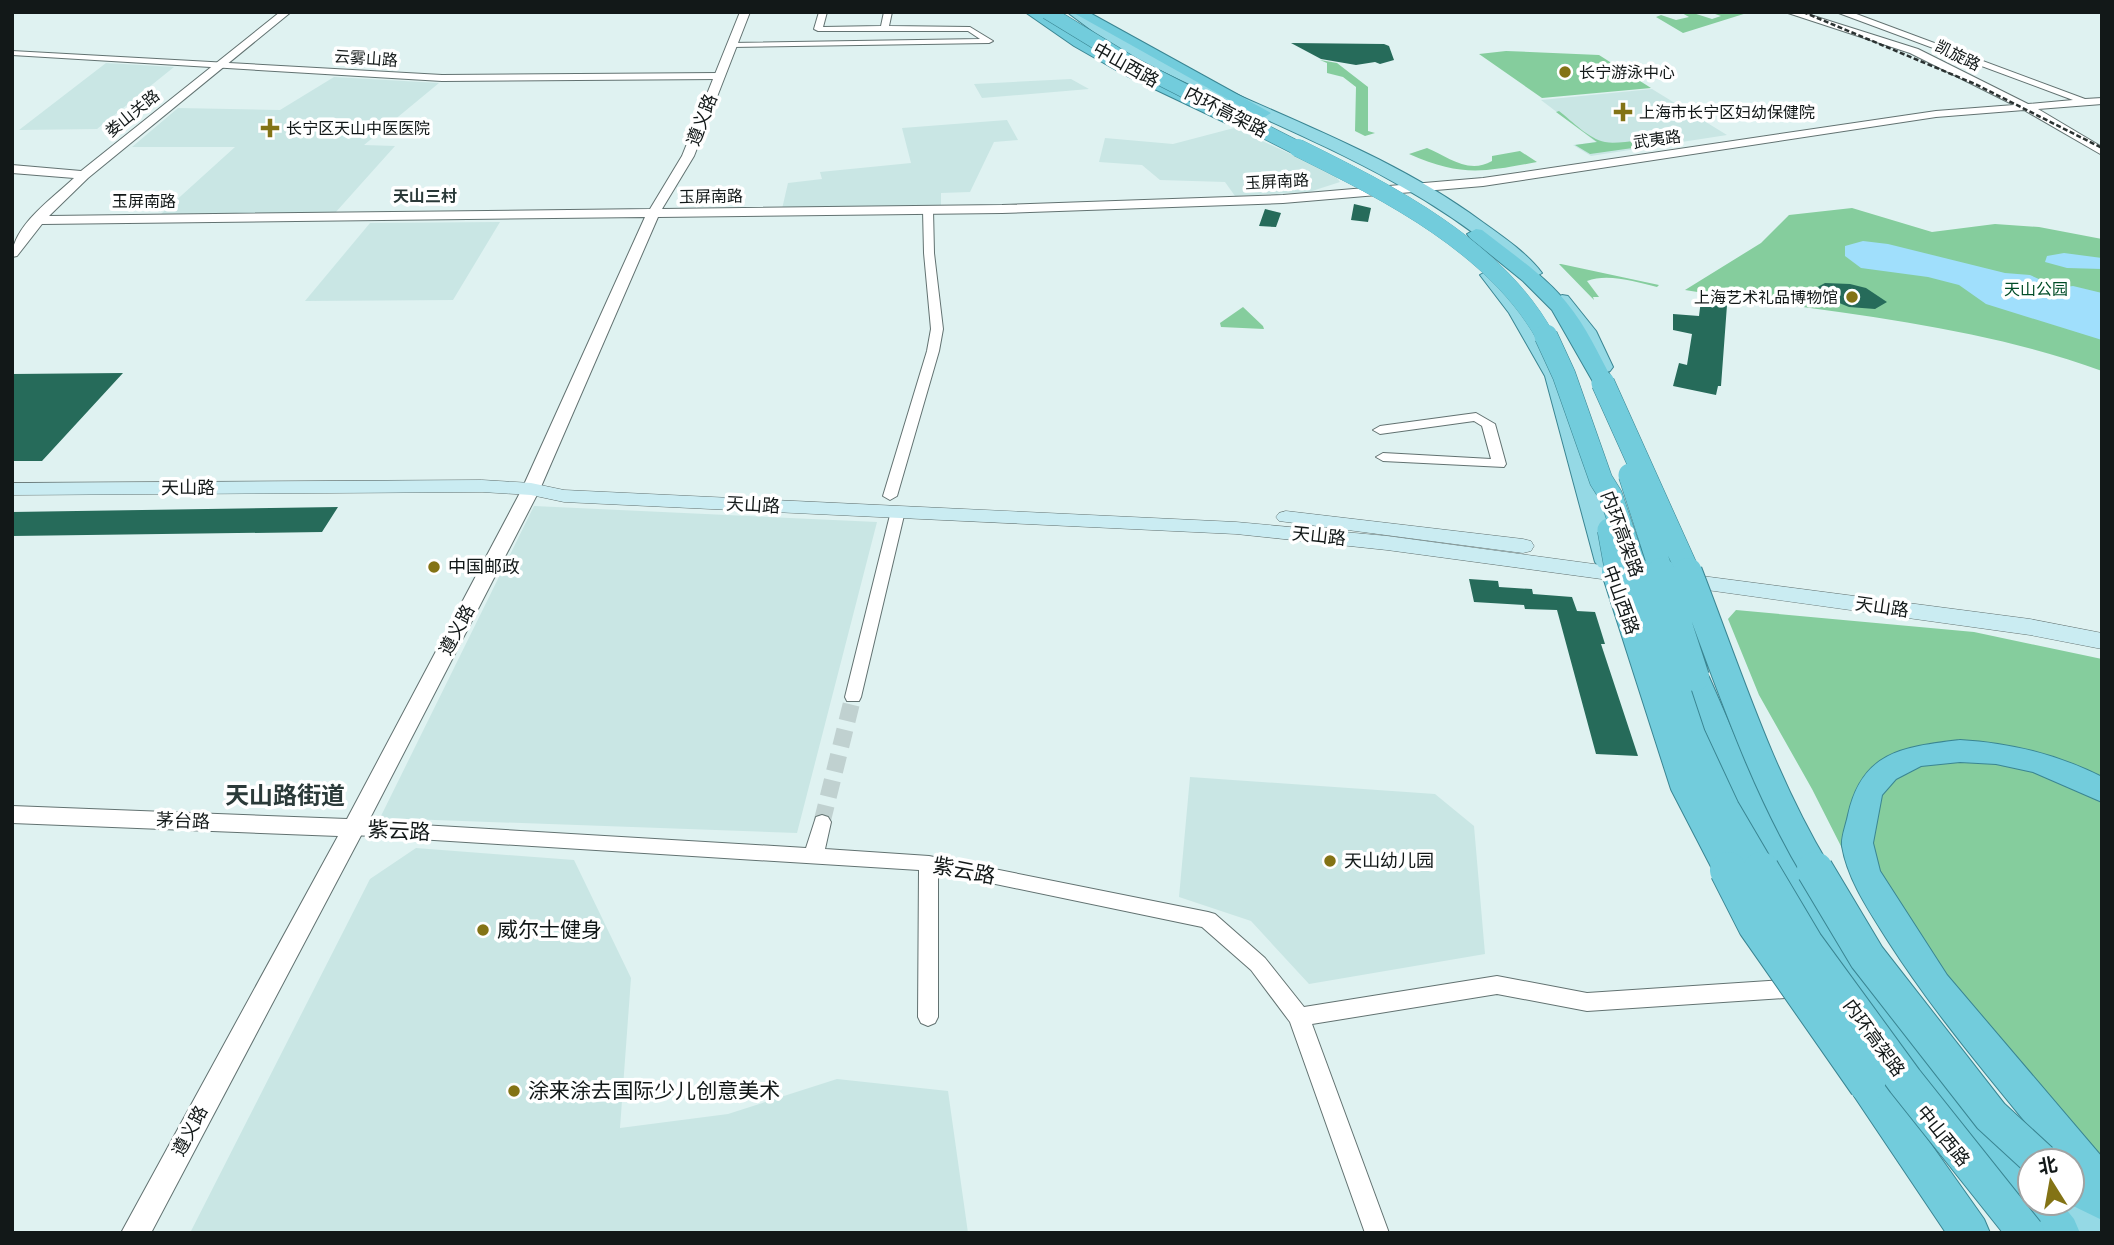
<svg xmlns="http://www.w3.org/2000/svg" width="2114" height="1245" viewBox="0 0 2114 1245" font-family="Montserrat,'Noto Sans SC',sans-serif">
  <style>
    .built { fill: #c9e6e4 }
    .green { fill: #85cd9d }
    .water { fill: #a0dffc }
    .building { fill: #266b5a }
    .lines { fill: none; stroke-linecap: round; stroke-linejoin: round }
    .minor-tunnel { stroke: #c0d1d0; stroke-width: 17; stroke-dasharray: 17 9; stroke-linecap: butt }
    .minor-casing { stroke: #627271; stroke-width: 2 }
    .tertiary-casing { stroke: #627271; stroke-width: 2 }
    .secondary-casing { stroke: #627271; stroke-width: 1 }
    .primary-casing { stroke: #3a8592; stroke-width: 2 }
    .trunk-casing { stroke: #3a8592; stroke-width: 2 }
    .minor { fill: #fff; fill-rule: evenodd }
    .tertiary { fill: #fff; fill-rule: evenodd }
    .secondary { fill: #caecf2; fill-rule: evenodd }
    .primary { fill: #95d9e5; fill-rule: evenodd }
    .trunk { fill: #72ccdc; fill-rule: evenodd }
    .rail { stroke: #2a3231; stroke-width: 2.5; stroke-dasharray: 5 2.5; stroke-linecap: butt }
    .trunk-bridge-far4-casing { stroke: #3a8592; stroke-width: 15; stroke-linecap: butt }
    .trunk-bridge-far3-casing { stroke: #3a8592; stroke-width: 18; stroke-linecap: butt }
    .trunk-bridge-far2-casing { stroke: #3a8592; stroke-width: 24; stroke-linecap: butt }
    .trunk-bridge-far1-casing { stroke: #3a8592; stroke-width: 30; stroke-linecap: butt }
    .trunk-bridge-casing { stroke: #3a8592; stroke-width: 38; stroke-linecap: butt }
    .trunk-bridge-far4 { stroke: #72ccdc; stroke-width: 14 }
    .trunk-bridge-far3 { stroke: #72ccdc; stroke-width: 18 }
    .trunk-bridge-far2 { stroke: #72ccdc; stroke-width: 23 }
    .trunk-bridge-far1 { stroke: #72ccdc; stroke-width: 28 }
    .trunk-bridge { stroke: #72ccdc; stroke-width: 36 }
    .poi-dot { fill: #837315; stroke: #fff; stroke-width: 2.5 }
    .labels { text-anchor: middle; stroke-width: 7; stroke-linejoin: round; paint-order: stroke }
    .far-street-label { font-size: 16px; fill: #121818; stroke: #fff }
    .far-poi-label { font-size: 16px; fill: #121818; stroke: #fff; text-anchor: start }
    .far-neighbourhood-label { font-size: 16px; font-weight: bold; fill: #2b3a39; stroke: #fff }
    .far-park-label { font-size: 16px; fill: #004c27; stroke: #fff }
    .street-label { font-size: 18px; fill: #121818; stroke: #fff }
    .poi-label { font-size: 18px; fill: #121818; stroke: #fff; text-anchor: start }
    .near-street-label { font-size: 21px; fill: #121818; stroke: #fff }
    .near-poi-label { font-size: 21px; fill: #121818; stroke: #fff; text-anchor: start }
    .district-label { font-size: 24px; font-weight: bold; fill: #2b3a39; stroke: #fff }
  </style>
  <rect width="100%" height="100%" fill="#dff2f1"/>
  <path class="built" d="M106 63 174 67 97 129 19 130Z
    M334 77 439 83 364 145 395 146 335 213 161 214 235 147H132L178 108 280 110Z
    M1071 79 1089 89 982 98 974 84Z
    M1652 89 1727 135 1591 156 1573 145 1596 142 1541 100Z
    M1007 120 1018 140 994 142 970 192 941 193V207L782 209 788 183 822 179 820 172 911 163 902 128Z
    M1234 128 1334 174 1340 182 1309 192 1235 196 1225 182 1160 180 1142 165 1099 162 1105 138 1173 144Z
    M500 222 453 300 305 301 370 223Z
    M534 506 877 522 797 833 380 818Z
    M1190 777 1435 794 1474 826 1485 954 1309 984 1251 921 1179 897Z
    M416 848 574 860 631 978 620 1128 728 1114 837 1079 948 1091 968 1233H190L370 879Z"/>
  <path class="green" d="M1690 12 1712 19 1721 16 1709 12H1750L1683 33 1656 17 1661 15 1676 20 1689 17 1682 13Z
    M1506 51 1599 55 1651 88 1542 98 1479 54Z
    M1320 60 1337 63 1368 87V131L1375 133 1365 136 1355 131 1356 87 1343 77 1327 73V63Z
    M1559 111C1572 121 1589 139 1605 142 1621 145 1640 136 1654 145L1590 154 1575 145 1597 142 1556 112Z
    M1427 148C1447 156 1468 175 1492 161V156L1520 151 1537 162C1483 172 1462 177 1409 154Z
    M1852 208 1932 232 1995 224 2039 227 2102 239V371C1972 323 1822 312 1685 290L1761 243 1789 215Z
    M1559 264H1561L1659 285 1657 287C1636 282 1608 273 1587 281L1599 297H1593L1594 300Z
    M1243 307 1263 326 1264 329 1221 327 1220 323Z
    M1736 610 1974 632 2102 659V1159L1847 858 1812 789 1759 695 1728 619Z"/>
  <path class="water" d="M1863 241 1888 244 2005 273 2030 275 2059 288 2073 286 2102 293V340L1986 304 1959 285 1928 277 1861 268 1845 256V246Z
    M2064 253 2102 258V269L2067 268 2045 262 2047 256Z"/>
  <path class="building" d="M1291 43 1384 44 1389 46 1394 60 1380 64 1375 62 1356 65 1321 59Z
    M1354 204 1371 208 1368 222 1351 220Z
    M1265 209 1281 213 1276 227 1259 226Z
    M1825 283 1850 284 1866 288 1887 302 1875 309 1849 307 1810 291Z
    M1701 300 1727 305 1721 386H1718L1716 395 1673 386 1679 363 1687 365 1692 334 1673 330V314L1699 316Z
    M123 373 42 461H12V374Z
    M338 507 322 532 12 536V512Z
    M1469 579 1498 581 1499 587 1532 589 1533 594 1572 597 1577 611 1595 612 1605 644H1601L1638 756 1596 754 1557 610 1525 609 1524 605 1474 602Z"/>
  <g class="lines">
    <path class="minor-tunnel" d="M822 822 853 697"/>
    <defs>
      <path id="minor" d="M819 12H827L823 27 881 26 884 12H892L889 26 970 27 993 41 989 43 731 47 727 45 731 43 980 39 968 31H818L814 29Z
        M12 51 442 75 719 73 723 76 719 79 442 81 12 55Z
        M928 207 933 210 934 253 943 329 939 351 897 496 890 500 883 496 927 351 931 329 924 253 923 210Z
        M1476 413 1495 424 1506 464 1504 467 1383 461 1376 457 1383 453 1491 459 1482 426 1474 421 1380 434 1373 430 1380 426Z
        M898 507 905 511 861 697 859 701H847L845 697 891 511Z
        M822 815 828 817 831 822 825 849 929 856 1208 912 1215 914 1265 958 1304 1007 1497 976 1587 993 1799 979 1806 982 1809 988 1806 994 1799 997 1587 1011 1497 994 1312 1024 1389 1233H1365L1290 1022 1251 970 1202 927 938 872V1017L935 1023 928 1026 921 1023 918 1017 919 870 354 835 347 833 345 828 347 823 354 821 806 848 816 817Z"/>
      <path id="tertiary" d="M280 12H291L88 178 49 216 650 209 682 156 740 12H750L694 156 662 209 1002 205 1283 195 1483 178 1936 111 2014 105 1910 53 1785 12H1801L1918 49 2028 104 2073 100 1836 12H1851L2085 99 2102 98V104L2038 109 2102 147V155L2024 110 1936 117 1483 186 1283 203 1002 213 658 217 540 489 365 828 151 1233H121L338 836 12 823V806L347 819 522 489 645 217 42 224 17 256 12 257C12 226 53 198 74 178L12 173V165L81 171Z"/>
      <path id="secondary" d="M482 480 531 483 564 490 1236 522 1387 536 1631 569 1639 571 1642 576 1639 581 1631 583 1387 550 1236 534 564 502 531 495 482 492 12 495V483Z
        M1286 511 1523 539 1531 541 1534 546 1531 551 1523 553 1279 521 1276 517 1279 513Z
        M1679 573 2030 619 2102 633V649L2030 635 1671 585 1668 580 1671 575Z"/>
      <path id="primary" d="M1067 12H1081C1207 97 1359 131 1481 221 1502 236 1527 253 1542 273L1533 278 1527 277C1414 172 1280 131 1146 63L1106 41Z
        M1489 270 1495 271 1526 311 1565 376 1619 562 1615 567 1607 569 1599 567 1595 562 1545 376 1509 313 1480 275Z
        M1562 295 1568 296 1596 331 1613 367 1610 371 1603 373 1593 367 1578 332 1553 300Z
        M2072 1189 2077 1190 2102 1220V1233H2065L2051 1216 2046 1203H2072Z"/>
      <path id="trunk" d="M1025 12H1040L1133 68 1239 120 1236 123H1226L1123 74 1074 46Z
        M1072 12H1088L1271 113 1263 118 1258 116Z
        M1476 229 1482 230C1511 253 1543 274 1566 302 1586 326 1599 355 1614 383L1610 387H1596L1552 310 1523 281 1470 238 1467 234Z
        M1695 668 1705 670 1709 677C1732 728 1753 783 1781 831 1851 952 1939 1061 2030 1167V1203H2061L2074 1219 2080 1233H2035L2020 1211 1924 1097 1821 953 1751 833 1681 677 1685 670Z
        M1960 740C2010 743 2057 754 2102 777V802L2033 772 1996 764 1960 762 1921 766 1896 779 1882 795 1873 843 1880 871 1947 975 2102 1157V1220L2067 1203H2072V1161H2057C1999 1089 1938 1019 1888 941 1870 912 1848 881 1842 846 1841 837 1846 825 1848 815 1862 751 1903 747 1960 740Z
        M1867 1067 1880 1072 1984 1219 1990 1233H1946L1854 1096 1849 1084 1854 1072Z"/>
    </defs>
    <use href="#minor" class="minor-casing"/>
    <use href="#tertiary" class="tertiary-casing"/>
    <use href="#secondary" class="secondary-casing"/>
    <use href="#primary" class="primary-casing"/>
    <use href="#trunk" class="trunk-casing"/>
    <use href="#minor" class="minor"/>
    <use href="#tertiary" class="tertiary"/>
    <use href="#secondary" class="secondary"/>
    <use href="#primary" class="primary"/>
    <use href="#trunk" class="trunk"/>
    <path class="rail" d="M1803 12 1975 84 2102 148"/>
    <defs>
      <path id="trunk-bridge-far4" d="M1047 12 1134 65 1301 150"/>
      <path id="trunk-bridge-far3" d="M1298 148C1387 192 1497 247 1546 338"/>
      <path id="trunk-bridge-far2" d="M1546 336 1564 375 1601 480 1611 496 1637 574
        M1603 383 1689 574
        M1630 475 1662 574
        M1609 530 1617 574"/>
      <path id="trunk-bridge-far1" d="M1616 572 1684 784 1729 871
        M1637 572 1691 735 1725 808 1762 871
        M1661 572 1695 677
        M1688 572C1727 673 1760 778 1816 871"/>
      <path id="trunk-bridge" d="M1728 870 1756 925 1867 1084
        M1761 870 1805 944 1905 1081 2026 1233
        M1815 870 1867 957 1991 1116 2040 1161"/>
    </defs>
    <use href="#trunk-bridge-far4" class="trunk-bridge-far4-casing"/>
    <use href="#trunk-bridge-far3" class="trunk-bridge-far3-casing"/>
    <use href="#trunk-bridge-far2" class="trunk-bridge-far2-casing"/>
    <use href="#trunk-bridge-far1" class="trunk-bridge-far1-casing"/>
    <use href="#trunk-bridge" class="trunk-bridge-casing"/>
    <use href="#trunk-bridge-far4" class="trunk-bridge-far4"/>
    <use href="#trunk-bridge-far3" class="trunk-bridge-far3"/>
    <use href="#trunk-bridge-far2" class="trunk-bridge-far2"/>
    <use href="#trunk-bridge-far1" class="trunk-bridge-far1"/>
    <use href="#trunk-bridge" class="trunk-bridge"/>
  </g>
  <g class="poi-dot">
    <circle cx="1565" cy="72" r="7"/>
    <path d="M1619.5 101.5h7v7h7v7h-7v7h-7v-7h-7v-7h7z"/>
    <path d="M266.5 117.5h7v7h7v7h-7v7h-7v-7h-7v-7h7z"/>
    <circle cx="1852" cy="297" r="7"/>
    <circle cx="434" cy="567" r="7"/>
    <circle cx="1330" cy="861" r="7"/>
    <circle cx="483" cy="930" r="7"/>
    <circle cx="514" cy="1091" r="7"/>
  </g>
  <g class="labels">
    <g class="far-street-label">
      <text transform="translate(1958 55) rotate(26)" y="6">凯旋路</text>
      <text transform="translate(366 58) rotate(4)" y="6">云雾山路</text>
      <text transform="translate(132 113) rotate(-39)" y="6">娄山关路</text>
      <text transform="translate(1657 139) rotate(-8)" y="6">武夷路</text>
      <text transform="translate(1277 181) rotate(-3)" y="6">玉屏南路</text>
      <text transform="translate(711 196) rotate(-1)" y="6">玉屏南路</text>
      <text x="144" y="207">玉屏南路</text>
    </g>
    <g class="far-poi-label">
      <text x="1579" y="78">长宁游泳中心</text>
      <text x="1639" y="118">上海市长宁区妇幼保健院</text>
      <text x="286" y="134">长宁区天山中医医院</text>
      <text x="1838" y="303" text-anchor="end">上海艺术礼品博物馆</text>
    </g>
    <g class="far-neighbourhood-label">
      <text x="425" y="202">天山三村</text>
    </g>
    <g class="far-park-label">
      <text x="2036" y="295">天山公园</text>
    </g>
    <g class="street-label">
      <text transform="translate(1126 65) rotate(29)" y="6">中山西路</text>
      <text transform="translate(1226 112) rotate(27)" y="6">内环高架路</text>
      <text transform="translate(702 120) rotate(-69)" y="6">遵义路</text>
      <text x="188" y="494">天山路</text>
      <text transform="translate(753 505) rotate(3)" y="6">天山路</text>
      <text transform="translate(1622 534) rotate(70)" y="6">内环高架路</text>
      <text transform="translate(1319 536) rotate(6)" y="6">天山路</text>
      <text transform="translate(1621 600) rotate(70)" y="6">中山西路</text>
      <text transform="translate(1882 607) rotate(8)" y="6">天山路</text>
      <text transform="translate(457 630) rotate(-62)" y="6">遵义路</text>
      <text transform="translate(183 821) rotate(2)" y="6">茅台路</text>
      <text transform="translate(1874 1038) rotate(54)" y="6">内环高架路</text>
      <text transform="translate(190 1131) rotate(-62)" y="6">遵义路</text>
      <text transform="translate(1943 1136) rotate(51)" y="6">中山西路</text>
    </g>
    <g class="poi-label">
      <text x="448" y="573">中国邮政</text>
      <text x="1344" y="867">天山幼儿园</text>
    </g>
    <g class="near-street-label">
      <text transform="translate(399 831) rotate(3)" y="7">紫云路</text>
      <text transform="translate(964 871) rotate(11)" y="7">紫云路</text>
    </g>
    <g class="near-poi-label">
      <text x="497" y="937">威尔士健身</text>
      <text x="528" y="1098">涂来涂去国际少儿创意美术</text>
    </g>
    <g class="district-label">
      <text x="285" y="804">天山路街道</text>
    </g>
  </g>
  <rect width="2114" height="1245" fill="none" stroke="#121818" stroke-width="28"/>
  <g transform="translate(2051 1182) rotate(349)"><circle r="33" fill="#ffffff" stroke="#a0a3a3" stroke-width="2"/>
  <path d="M0-5L12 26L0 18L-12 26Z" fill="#837315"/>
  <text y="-10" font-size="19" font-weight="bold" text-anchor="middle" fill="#121818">北</text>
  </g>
</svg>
